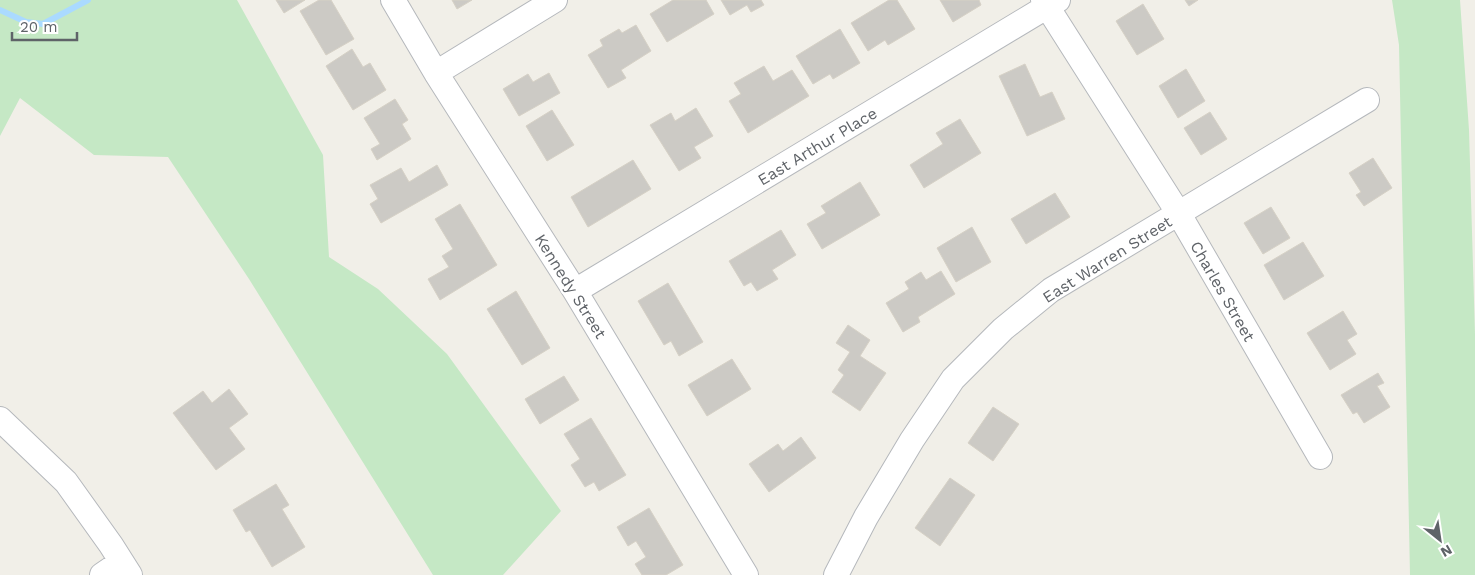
<svg xmlns="http://www.w3.org/2000/svg" width="1475" height="575" viewBox="0 0 1475 575" font-family="'Work Sans',sans-serif">
  <style>
    .green { fill: #c5e8c5 }
    .lines { fill: none; stroke-linecap: round; stroke-linejoin: round }
    .stream { stroke: #aadaff; stroke-width: 6 }
    .building { fill: #cccac5; stroke: #d6d1c6 }
    .minor-casing { stroke: #b5b8bc; stroke-width: 26 }
    .minor { stroke: #fff; stroke-width: 24 }
    .labels { text-anchor: middle; stroke-width: 4.5; stroke-linejoin: round; paint-order: stroke }
    .street-label { font-size: 16px; fill: #5f6368; stroke: #fff }
  </style>
  <rect width="100%" height="100%" fill="#f1efe8"/>
  <path class="green" d="M0 0H237L323 155 329 257 378 289 447 354 561 511 503 575H433L249 279 168 157 94 155 20 98 0 136Z
    M1392 0H1460L1469 130 1475 334V575H1410L1399 45Z"/>
  <g class="lines">
    <path class="stream" d="M0 10 26 22 43 24 88 0"/>
  </g>
  <path class="building" d="M276 0H305L284 13Z
    M319 0H331L354 39 326 55 300 11Z
    M452 0H472L457 9Z
    M673 0H706L714 14 667 42 650 14Z
    M721 0H761L764 5 751 12 747 5 730 15Z
    M889 0H897L915 29 888 45 885 40 868 51 851 23Z
    M940 0H979L981 5 953 22Z
    M1185 0H1198L1189 6Z
    M1143 4 1164 39 1137 55 1116 21Z
    M636 25 651 51 621 70 626 78 608 88 588 55 603 46 600 40 619 29 622 33Z
    M840 29 860 63 833 79 830 74 813 84 796 56Z
    M352 49 363 67 370 63 386 90 353 110 326 66Z
    M1025 64 1040 97 1052 92 1065 119 1027 136 999 76Z
    M764 66 773 81 792 70 809 96 748 133 729 101 741 94 734 83Z
    M1186 69 1205 101 1178 118 1159 86Z
    M549 73 560 93 519 116 503 89 528 74 533 82Z
    M395 99 408 120 402 124 411 139 377 160 371 149 380 144 364 118Z
    M696 108 713 136 694 147 701 158 679 171 650 125 671 113 675 121Z
    M552 110 574 145 547 161 526 126Z
    M1210 112 1227 139 1201 155 1184 128Z
    M960 119 981 153 924 188 910 165 943 144 936 133Z
    M1373 158 1392 188 1364 206 1356 195 1361 192 1349 173Z
    M633 160 651 189 588 227 571 197Z
    M437 165 448 185 381 223 370 204 378 199 370 185 401 168 409 182Z
    M860 182 880 215 822 249 807 224 826 213 821 206Z
    M1055 193 1070 217 1026 244 1011 219Z
    M460 204 497 265 440 300 428 279 449 267 442 256 453 249 435 219Z
    M1271 207 1290 238 1263 254 1244 223Z
    M972 227 991 262 956 282 937 248Z
    M781 230 796 255 772 270 778 279 757 291 751 282 744 286 729 261Z
    M1303 242 1324 276 1284 300 1264 265Z
    M941 271 955 294 918 317 920 322 903 332 886 303 909 289 905 282 921 272 926 280Z
    M668 283 703 342 679 356 671 341 664 345 638 301Z
    M516 291 550 348 522 365 487 309Z
    M1343 311 1357 334 1347 340 1356 354 1330 370 1307 333Z
    M848 325 870 340 860 356 886 373 860 411 832 392 844 375 838 370 850 352 836 343Z
    M732 359 751 389 707 416 688 385Z
    M1378 373 1384 383 1377 386 1390 407 1364 423 1357 412 1353 414 1341 395Z
    M564 376 579 400 540 424 525 399Z
    M229 389 248 414 229 428 245 449 216 470 173 413 203 391 212 403Z
    M993 407 1019 424 993 461 968 443Z
    M591 418 626 475 599 491 594 482 585 487 571 465 580 459 564 434Z
    M801 437 816 458 769 492 749 464 778 444 783 451Z
    M950 478 975 495 940 546 915 528Z
    M276 484 289 505 282 509 305 547 272 567 250 530 246 532 233 510Z
    M649 508 683 565 666 575H642L635 564 646 557 636 541 628 546 617 527Z"/>
  <g class="lines">
    <defs>
      <path id="minor" d="M393 0 436 73 575 291 746 575
        M1043 0 1179 214 1320 457
        M436 73 555 0
        M575 291 1058 0
        M0 419 66 482 111 545 130 575
        M102 575 121 562
        M836 575 866 517 912 440 953 379 1003 329 1051 290 1367 100"/>
    </defs>
    <use href="#minor" class="minor-casing"/>
    <use href="#minor" class="minor"/>
  </g>
  <g class="labels">
    <g class="street-label">
      <text transform="translate(817 146) rotate(-31)" y="6">East Arthur Place</text>
      <text transform="translate(1107 259) rotate(-32)" y="6">East Warren Street</text>
      <text transform="translate(571 286) rotate(58)" y="6">Kennedy Street</text>
      <text transform="translate(1223 291) rotate(60)" y="6">Charles Street</text>
    </g>
  </g>
  <g transform="translate(1440 540) rotate(150)" stroke="#ffffff" stroke-width="4" paint-order="stroke">
  <path d="M0-4L9 19L0 12L-9 19Z" fill="#5f6368"/>
  <text y="-8" font-size="14" font-weight="bold" text-anchor="middle" fill="#5f6368">N</text>
  </g>
  <path d="M12 32v8h65v-8" fill="none" stroke="#5f6368" stroke-width="2.5"/>
  <text x="20" y="32" font-size="15" fill="#5f6368" stroke="#ffffff" stroke-width="4" paint-order="stroke">20 m</text>
</svg>
